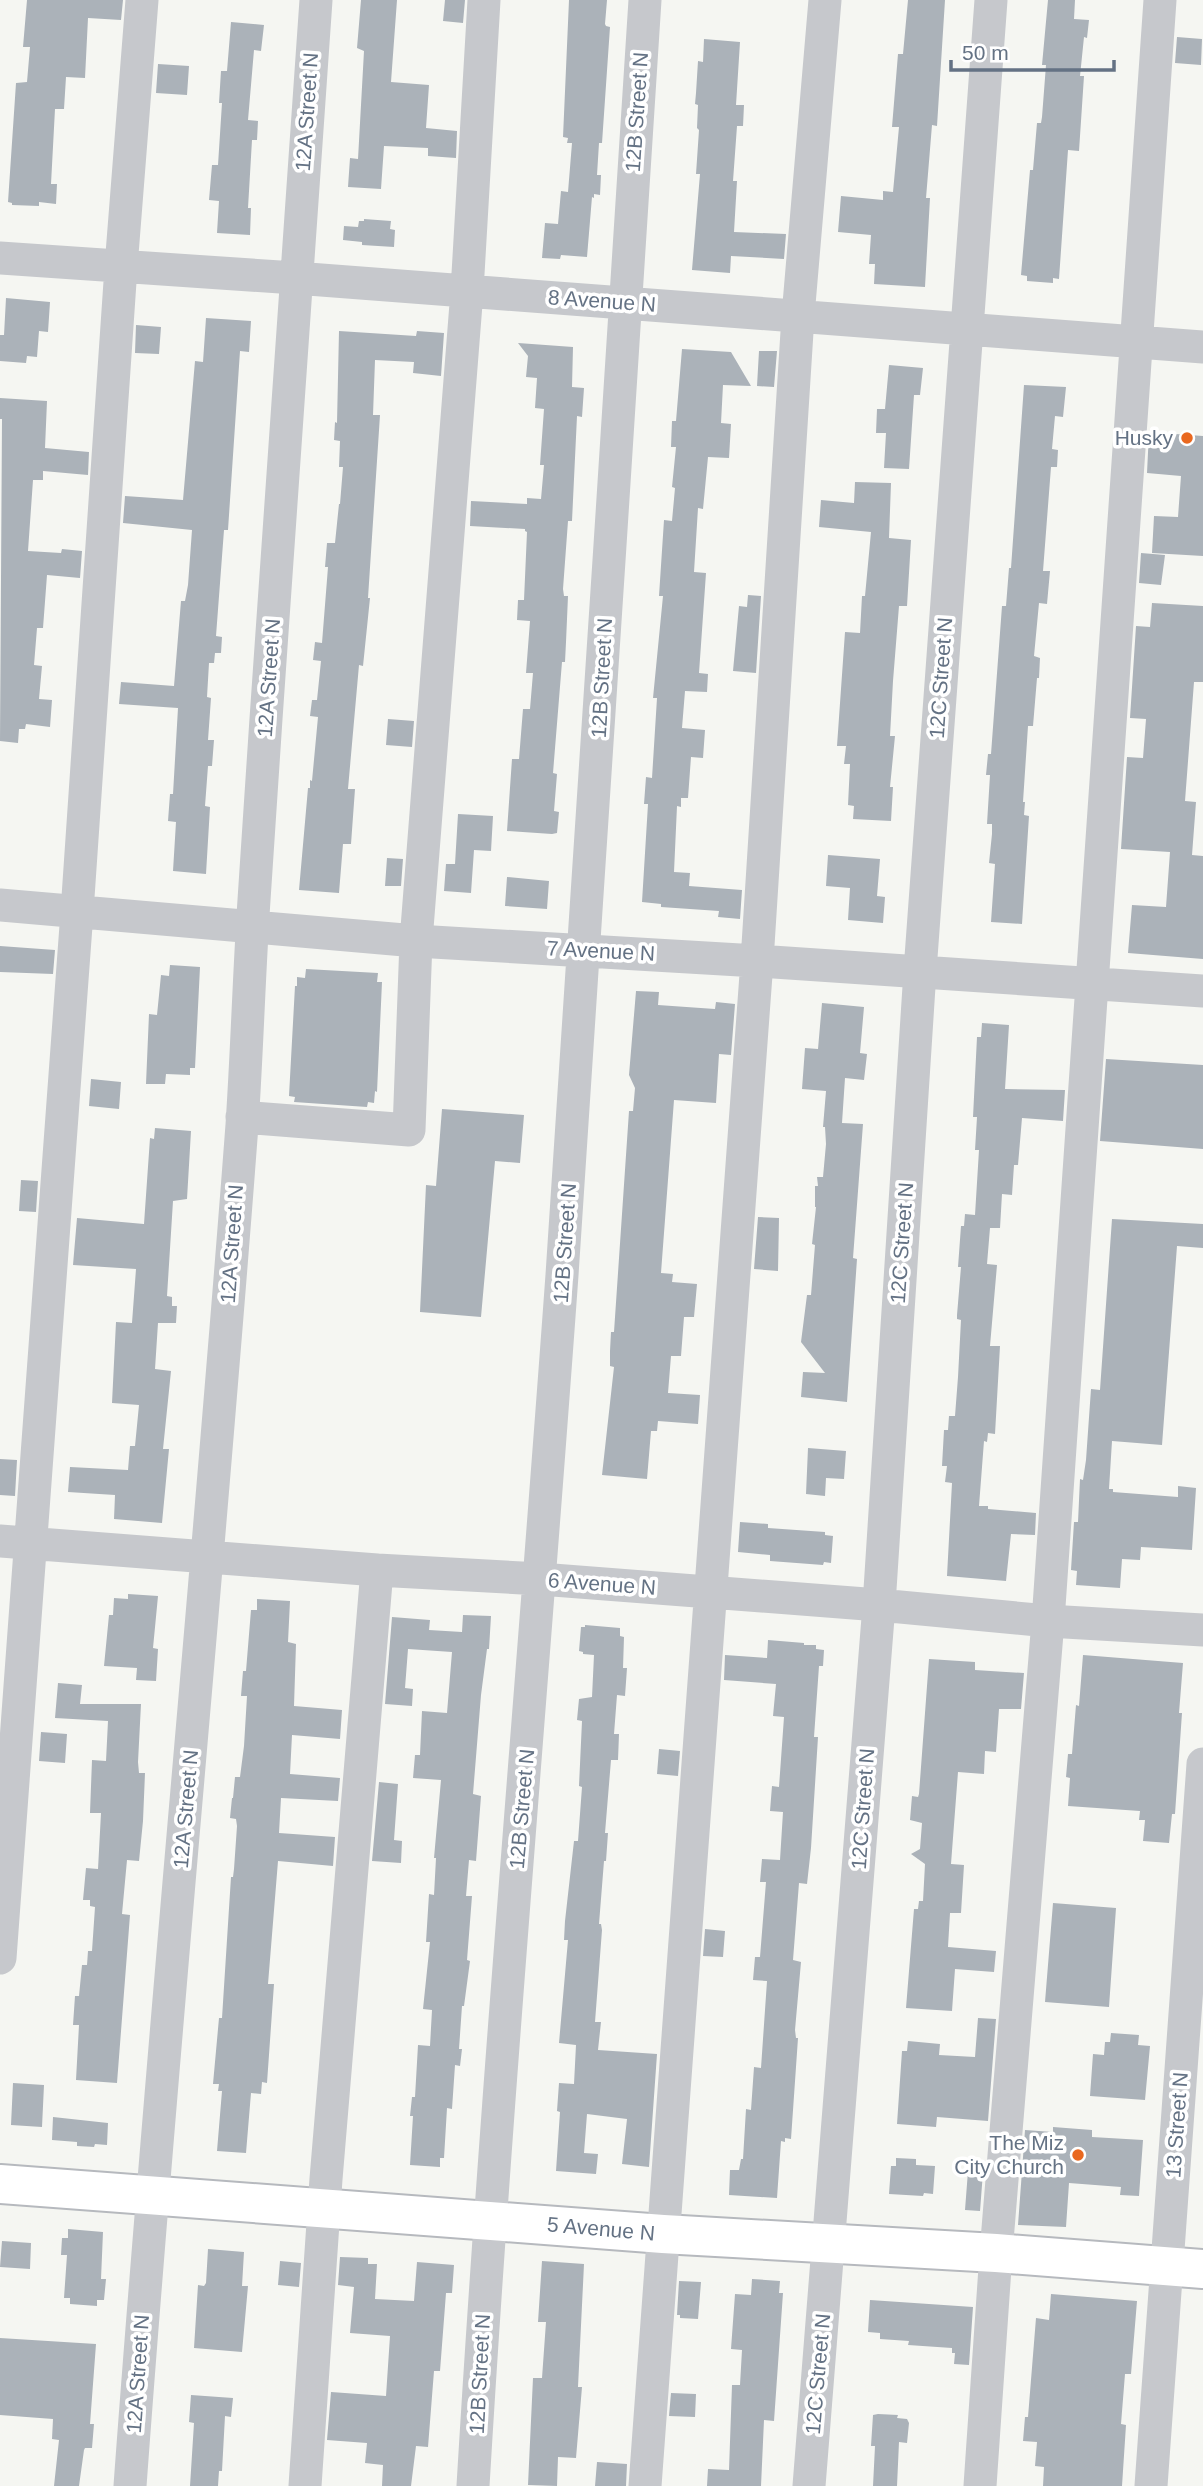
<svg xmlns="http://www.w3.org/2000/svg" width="1203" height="2486" viewBox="0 0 1203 2486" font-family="Arial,sans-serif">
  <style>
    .building { fill: #abb2b9 }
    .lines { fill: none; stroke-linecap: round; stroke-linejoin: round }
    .major-casing { stroke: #b6b9be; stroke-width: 42 }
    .minor { stroke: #c6c8cc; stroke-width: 33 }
    .major { stroke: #fff; stroke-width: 38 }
    .poi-dot { fill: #e9681f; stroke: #fff; stroke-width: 2.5 }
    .labels { text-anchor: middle; stroke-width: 7; stroke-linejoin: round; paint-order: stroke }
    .street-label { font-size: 21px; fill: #647284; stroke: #fff }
    .poi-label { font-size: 21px; fill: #647284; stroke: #fff; text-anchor: end }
  </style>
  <rect width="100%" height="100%" fill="#f5f6f2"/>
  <path class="building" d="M27 0H123L121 20 88 18 85 78 66 77 64 109H55L51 184H57L56 204 39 202V206L12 205V203L8 202 16 83 27 82 30 47H23Z
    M361 0H397L391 82 429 85 426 128 457 131 456 158 428 156V148L384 146 381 189 348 187 350 158 358 159 364 51 357 48Z
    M445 0H465L463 23 443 21Z
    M569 0H607L605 24 606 26 610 27 602 143H599L597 175H601L600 195 594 194V198L592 197 587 257 561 255 560 259 542 258 545 223 558 224 561 191 568 192 572 143H567L568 138 563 137Z
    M908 0H945L937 126 932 125 926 198H930L925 287 874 284 875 264H869L871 235 838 232 841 196 883 200V191L893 192 899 127H892L898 54H903Z
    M1048 0H1075L1074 19 1089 20 1087 38 1084 37 1080 76H1084L1079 151 1068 150 1059 279 1053 278V283L1027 281V276L1021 275 1030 170H1033L1037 123H1041L1042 117 1046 65H1042Z
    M231 22 264 25 261 51 254 50 248 120 258 121 257 140H252L248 208H251L250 235 217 233 219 201 209 200 212 165H218L222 103H219L221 71H227Z
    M1177 37 1202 39 1201 65 1175 63Z
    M704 39 740 42 736 105H744L743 126H737L733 181H737L734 232 786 234 784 259 731 256 730 273 692 270 700 174H696L699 130 697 128 698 105 695 104 696 93 698 61 703 62Z
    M158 64 189 66 187 95 156 93Z
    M364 219 391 221 390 229 395 230 394 247 362 245V242L343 240 344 226 358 227 359 221H364Z
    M6 298 50 302 48 332 39 331 37 357 27 356 26 363 0 361V335H4Z
    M206 318 251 321 249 352 240 351 228 530H224L216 636 222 637 221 653H215L214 663H209L207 697 211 698 208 740H214L212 766H208L205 806 210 807 206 874 173 871 176 822 168 821 170 794H173L178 708 119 704 121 682 174 686 181 601H185L188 585 192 530 123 523 125 496 183 500 195 361 203 362Z
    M136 325 161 327 159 354 135 353Z
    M339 331 416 336 417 331 444 333 441 376 413 373 414 362 375 360 373 415H380L368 598H370L363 666 359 665 348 789H355L351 844H343L339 893 299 890 308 788H310V780L312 781 318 717 310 716 312 700H317L321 661 313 660 315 642 322 643 328 567H325L327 543H335L339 504H340L343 467H339L340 441 334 440 335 422 337 423Z
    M518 343 573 347 572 387 584 388 582 417 577 416 572 521H568L563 589 564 596H568L566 642 565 662H562L553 773 557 774 554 811 559 812 557 833 552 834 507 831 512 759H519L523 709H530L533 673H526L530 621 517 620 518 600H524L527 532 525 531V529L470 526 471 501 527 504V498L541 499 544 465H540L544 409 535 408 537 378 526 377 528 356Z
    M682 349 731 352 751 386 723 385 721 423 731 424 729 458 708 457 703 509 698 508 694 572 706 573 699 673 708 674 707 692 685 691 682 728 705 730 703 758 691 757 688 798H681V807L677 806 674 872 690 873 689 886 742 890 740 919 718 917 719 911 661 907V904L642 902 648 804H644L646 777 652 778 657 698H653L663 596H659L664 520 672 521 675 488 672 487 676 447H671L672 421H676Z
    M759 351H777L774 387 757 386Z
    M889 365 923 368 920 395H914L909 469 884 468 886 433H876L877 409H885Z
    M1024 385 1066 387 1063 417 1055 416 1052 449 1058 450 1057 467H1051L1043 571H1050L1047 604 1039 603 1034 656 1040 658 1039 678H1037L1033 726H1028L1023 802H1025L1024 815 1029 816 1022 924 991 922 995 864 989 863 992 834V824H987L990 775H986L988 754H991L1002 606H1006L1009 568H1011Z
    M0 398 47 401 45 448 89 452 88 475 43 471V480H33L28 551 61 553 62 549 82 551 80 578 47 575 43 628H37L34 665 42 666 39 699 52 700 50 727 26 724 25 729H19L18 743 0 741 2 419H0Z
    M1149 432 1203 436V556L1152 553 1154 516 1178 517 1181 476 1147 473Z
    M855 482 891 483 889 538 911 540 907 606H899L893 681 890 736H895L890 787H893L891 821 853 819 854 806 848 805 850 764H844L846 746H837L845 632 860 633 862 596H865L871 532 819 527 821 500 854 503Z
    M1141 553 1165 555 1161 585 1139 583Z
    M748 595 761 596 756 673 733 671 739 606 747 607Z
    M1152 603 1203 606V682H1194L1185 801 1196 802 1192 855 1203 856V959L1128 953 1132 905 1166 907 1170 852 1121 849 1127 757 1143 758 1146 719 1130 718 1136 626 1150 627Z
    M388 719 414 721 412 747 386 745Z
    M458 814 493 816 491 851 474 850 471 893 444 891 446 864H455Z
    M828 855 880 859 877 896 885 897 883 923 848 920 850 888 826 886Z
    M387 858 403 859 401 886H385Z
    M507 877 549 881 547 909 505 906Z
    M0 946 55 950 53 974 0 972Z
    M170 965 200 967 195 1068H190V1075L166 1074 165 1084H146L149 1014 157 1015 161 975 169 976Z
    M306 969 378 973 377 982H382L377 1092 375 1091 374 1103 368 1102 367 1107 294 1102 295 1097 289 1096 295 986H297V977L305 978Z
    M636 991 659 992 658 1005 715 1009 716 1002 735 1004 731 1055 719 1054 716 1103 674 1100 661 1273 673 1274 672 1282 697 1284 694 1317H684L681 1356H671L668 1393 700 1395 698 1424 658 1421 657 1431H651L647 1479 602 1475 614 1367 610 1366V1351L611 1332H614L629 1111H633L635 1088 629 1075Z
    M822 1003 864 1007 860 1053 867 1054 864 1080 845 1078 842 1123 863 1124 853 1258 857 1259 847 1402 801 1397 803 1372 825 1373 801 1342 807 1295H811L815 1245 812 1244 816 1207H815V1186H818L817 1177H823L826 1144 825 1127H823L826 1091 802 1089 805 1048 818 1049Z
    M982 1023 1009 1025 1005 1089 1065 1090 1063 1121 1022 1118 1018 1165H1014L1012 1195 1002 1194 1000 1228H990L987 1264 997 1265 990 1346H1000L995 1434 988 1433 987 1442 984 1441 979 1506H988V1509L1036 1513 1035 1535 1011 1534 1006 1581 947 1576 952 1483 945 1482 947 1466H942L944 1430H948L949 1416H955L958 1377 961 1320 957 1319V1315L961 1267H958L961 1226H964L965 1214 975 1215 979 1150H975L977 1117H973L977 1037H981Z
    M1106 1059 1203 1065V1149L1100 1141Z
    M91 1079 121 1082 119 1109 89 1106Z
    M442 1109 524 1115 520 1163 495 1161 481 1317 420 1312 426 1185 436 1186Z
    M155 1128 191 1131 187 1199 173 1201 167 1296 172 1297V1306H177L176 1323H158L155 1369 171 1371 163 1449H169L162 1523 114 1519 115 1495 68 1492 70 1467 128 1470 130 1446H135L139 1405 112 1403 116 1322 132 1323 136 1269 73 1265 77 1218 144 1224 150 1138 154 1139Z
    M21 1180 38 1181 36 1212 19 1211Z
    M758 1217 779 1218 778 1271 754 1269Z
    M1112 1219 1203 1224V1248L1177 1246 1162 1445 1112 1441 1109 1489H1113V1492L1178 1497V1486L1196 1488 1192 1550 1141 1547 1140 1560 1122 1559 1120 1588 1076 1585 1077 1571 1071 1570 1074 1522H1078L1080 1479 1083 1480 1086 1460 1091 1389 1100 1390Z
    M808 1448 846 1451 844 1479 826 1478 825 1496 806 1494Z
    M0 1459 17 1460 15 1496 0 1495Z
    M740 1522 768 1524V1528L825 1532V1535L833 1536 831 1563 824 1562 823 1565 770 1561V1555L738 1552Z
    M128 1594 158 1596 153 1648 158 1649 156 1681 136 1680 137 1668 104 1666 109 1615H113L114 1598 128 1599Z
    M257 1599 290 1601 288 1642 296 1644 294 1706 342 1710 340 1739 292 1735 290 1774 340 1778 338 1801 281 1798 279 1833 335 1837 333 1866 278 1861 268 1984H274L267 2083 262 2082 261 2094 251 2093 246 2153 217 2151 222 2091H218L219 2084H213L219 2018H222L231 1877H233L234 1869 237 1826 236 1819 230 1818 232 1798H233L235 1777H240L244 1746 247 1696H241L243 1671H246L251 1610H257Z
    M463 1615 491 1616 489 1649H487L481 1695 473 1794 481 1796 476 1861 469 1860 466 1896H472L467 1960 470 1961 464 2006H462L459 2049H462L460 2066 455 2065 452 2109 447 2108 444 2158H440V2167L410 2165 413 2116H410L412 2097H415L418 2045 430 2046 432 2010 423 2009 430 1942H426L429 1894 434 1895 436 1858H434L441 1780 413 1778 415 1755H420L422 1711 447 1713 452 1652 408 1649 405 1688 413 1689 412 1706 385 1704 392 1617 430 1620 429 1630 462 1632Z
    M585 1625 620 1628V1636L624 1637 623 1668H627L625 1696 617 1695 614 1734H619L618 1760H611L605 1833H608L606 1861H604L599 1924H601L602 1930 595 2022H601L598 2050 657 2054 649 2167 622 2164 627 2119 587 2114 584 2153 598 2154 596 2174 556 2171 560 2112 557 2111 559 2083 574 2084 576 2045 559 2043 568 1940H564L565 1921 574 1841H578L582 1787 579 1786 582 1721 577 1720 579 1699 592 1697 594 1655 583 1654V1652L579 1651 581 1627H585Z
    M768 1640 804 1643V1645H816V1649L824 1650 823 1666H819L814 1737H818L811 1848 807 1884 799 1883 793 1960 801 1962 795 2030 796 2038H798L791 2139 785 2138V2142L781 2141 777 2198 729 2195 730 2170H739L741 2159H743L746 2109 751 2110 754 2067 761 2068 767 1981 753 1980 755 1957H760L766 1882H760L762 1859 780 1860 783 1812 770 1811 772 1786 779 1787 784 1717 773 1716 776 1684 724 1680 725 1655 767 1658Z
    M1083 1655 1183 1663 1179 1713H1182L1175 1814H1172L1169 1843 1143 1841 1145 1820H1139L1140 1811 1068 1806 1070 1778 1066 1777 1068 1754H1072L1076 1705 1079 1706Z
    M929 1659 975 1662V1670L1024 1673 1021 1709H999L996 1752 985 1751 984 1774 958 1772 951 1864 964 1865 961 1913H950L948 1947 996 1951 994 1972 955 1969 952 2011 906 2008 914 1909H918L919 1901H923L925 1864 911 1854 920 1849 922 1823 910 1820 912 1796 918 1797 919 1794Z
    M58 1683 82 1685 80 1704H141L138 1762 139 1773H145L143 1821 139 1861 127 1860 122 1914 130 1915 117 2083 76 2080 79 2025H73L75 1996H79L82 1965H87L88 1951H92L95 1907 90 1906V1900H83L86 1868 98 1869 101 1813H90L92 1760 106 1761 108 1721 55 1718Z
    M41 1732 67 1734 65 1763 39 1761Z
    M659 1749 680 1751 678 1776 657 1774Z
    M379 1782 398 1784 394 1840 402 1841 401 1863 372 1861Z
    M1053 1903 1116 1908 1109 2007 1045 2002Z
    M705 1929 725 1931 723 1957 703 1956Z
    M978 2018 996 2019 988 2121 937 2117 936 2127 897 2124 902 2051H907L908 2041 940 2044 939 2055 975 2057Z
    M1111 2033 1139 2035 1138 2045 1150 2046 1145 2100 1090 2096 1093 2054 1104 2055 1105 2042H1110Z
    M13 2083 44 2085 42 2127 11 2125Z
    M53 2117 108 2123 107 2145 95 2144 94 2147 77 2146V2142L52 2140Z
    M1053 2127 1092 2130V2137L1143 2140 1139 2196 1120 2195 1121 2187 1069 2183 1066 2227 1018 2225 1025 2130 1053 2132Z
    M896 2158 916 2159V2165L935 2166 933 2194 924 2193 923 2196 889 2194 891 2166H896Z
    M968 2171 983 2172 980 2211 965 2210Z
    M68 2229 103 2232 101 2279H106L104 2300H97V2306L70 2304V2298H64L67 2255H61L62 2238H68Z
    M2 2241 31 2243 30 2269 0 2267Z
    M208 2249 244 2252 242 2286H248L242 2352 194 2348 198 2285 204 2286 206 2283Z
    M340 2257 368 2258V2264H377L375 2299 414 2301 417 2262 454 2265 452 2293H446L440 2371H434L428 2447 416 2446 411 2486H382L383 2465 365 2463 367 2443 327 2440 331 2392 386 2396 390 2336 350 2333 354 2287 338 2285Z
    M280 2261 301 2263 299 2287 278 2285Z
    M542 2261 584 2264 578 2387H582L576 2458 558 2457 557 2486 528 2485 533 2378H542L546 2322H538Z
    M752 2279 780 2281 779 2293H783L774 2421 764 2420 761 2486H707L708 2469 729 2470 732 2385H740L742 2350 731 2349 735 2294 751 2295Z
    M679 2281 701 2282 698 2319 680 2318V2315H677Z
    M1051 2294 1137 2301 1131 2374H1125L1121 2424 1126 2425 1122 2486H1043L1044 2467 1035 2466 1037 2442 1023 2441 1025 2417H1028L1036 2318 1049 2320Z
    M870 2300 973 2307 969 2365 954 2364 955 2353H952V2348L908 2345 909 2341 880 2339V2333L868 2332Z
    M0 2338 96 2344 90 2424H94L92 2448H85L84 2450 79 2486H54L59 2440 52 2439 53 2419 0 2415Z
    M671 2393 696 2394 695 2417 669 2416Z
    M191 2395 233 2398 231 2417 225 2416 222 2471H219L218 2486H190L194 2423 189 2422Z
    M878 2414 898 2415 897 2418 907 2419 909 2423 907 2443 899 2442 897 2486H873L875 2446H871L873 2415Z
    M597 2462 627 2464 626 2486H595Z"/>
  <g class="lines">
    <defs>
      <path id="major" d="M0 2184 663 2234 996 2253 1203 2269"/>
    </defs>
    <use href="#major" class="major-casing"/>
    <path class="minor" d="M0 258 295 278 1203 347
      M0 905 416 941 757 961 1203 991
      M242 1117 409 1130 416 941 467 291 484 0
      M0 1541 377 1570 540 1579 879 1605 1048 1621 1203 1630
      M0 1958 77 912 121 267 142 0
      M130 2486C163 2032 208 1579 242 1125 247 1050 249 975 254 900 274 600 293 300 316 0
      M305 2486 326 2179 377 1570
      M473 2486C497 2082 533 1679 562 1275 593 850 616 425 645 0
      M645 2486 757 961 798 316 825 0
      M809 2486 879 1605 920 971 991 0
      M980 2486 996 2253 1048 1621 1160 0
      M1151 2486 1203 1764"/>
    <use href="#major" class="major"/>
  </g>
  <g class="poi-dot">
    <circle cx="1187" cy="438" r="7"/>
    <circle cx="1078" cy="2155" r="7"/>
  </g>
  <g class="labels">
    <g class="street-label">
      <text transform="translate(307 112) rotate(-86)" y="7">12A Street N</text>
      <text transform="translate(637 112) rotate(-86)" y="7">12B Street N</text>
      <text transform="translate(602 301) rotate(4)" y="7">8 Avenue N</text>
      <text transform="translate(269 678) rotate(-86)" y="7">12A Street N</text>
      <text transform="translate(602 678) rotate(-87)" y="7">12B Street N</text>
      <text transform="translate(941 678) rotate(-86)" y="7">12C Street N</text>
      <text transform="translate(601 951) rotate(3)" y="7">7 Avenue N</text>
      <text transform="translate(565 1243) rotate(-86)" y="7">12B Street N</text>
      <text transform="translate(902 1243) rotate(-86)" y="7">12C Street N</text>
      <text transform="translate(232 1244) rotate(-86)" y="7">12A Street N</text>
      <text transform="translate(602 1584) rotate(4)" y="7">6 Avenue N</text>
      <text transform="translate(186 1809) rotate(-85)" y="7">12A Street N</text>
      <text transform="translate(522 1809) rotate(-85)" y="7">12B Street N</text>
      <text transform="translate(863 1809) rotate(-86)" y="7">12C Street N</text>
      <text transform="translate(1177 2125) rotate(-86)" y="7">13 Street N</text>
      <text transform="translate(601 2229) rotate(5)" y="7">5 Avenue N</text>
      <text transform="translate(138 2374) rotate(-86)" y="7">12A Street N</text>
      <text transform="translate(480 2374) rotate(-87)" y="7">12B Street N</text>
      <text transform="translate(818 2374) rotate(-85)" y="7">12C Street N</text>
    </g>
    <g class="poi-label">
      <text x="1173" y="445">Husky</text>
      <text x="1064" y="2150">The Miz<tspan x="1064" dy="24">City Church</tspan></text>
    </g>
  </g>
  <path d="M951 60v10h163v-10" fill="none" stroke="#647284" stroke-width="3.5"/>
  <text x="962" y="60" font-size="21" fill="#647284" stroke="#ffffff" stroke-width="5" paint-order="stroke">50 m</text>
</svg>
